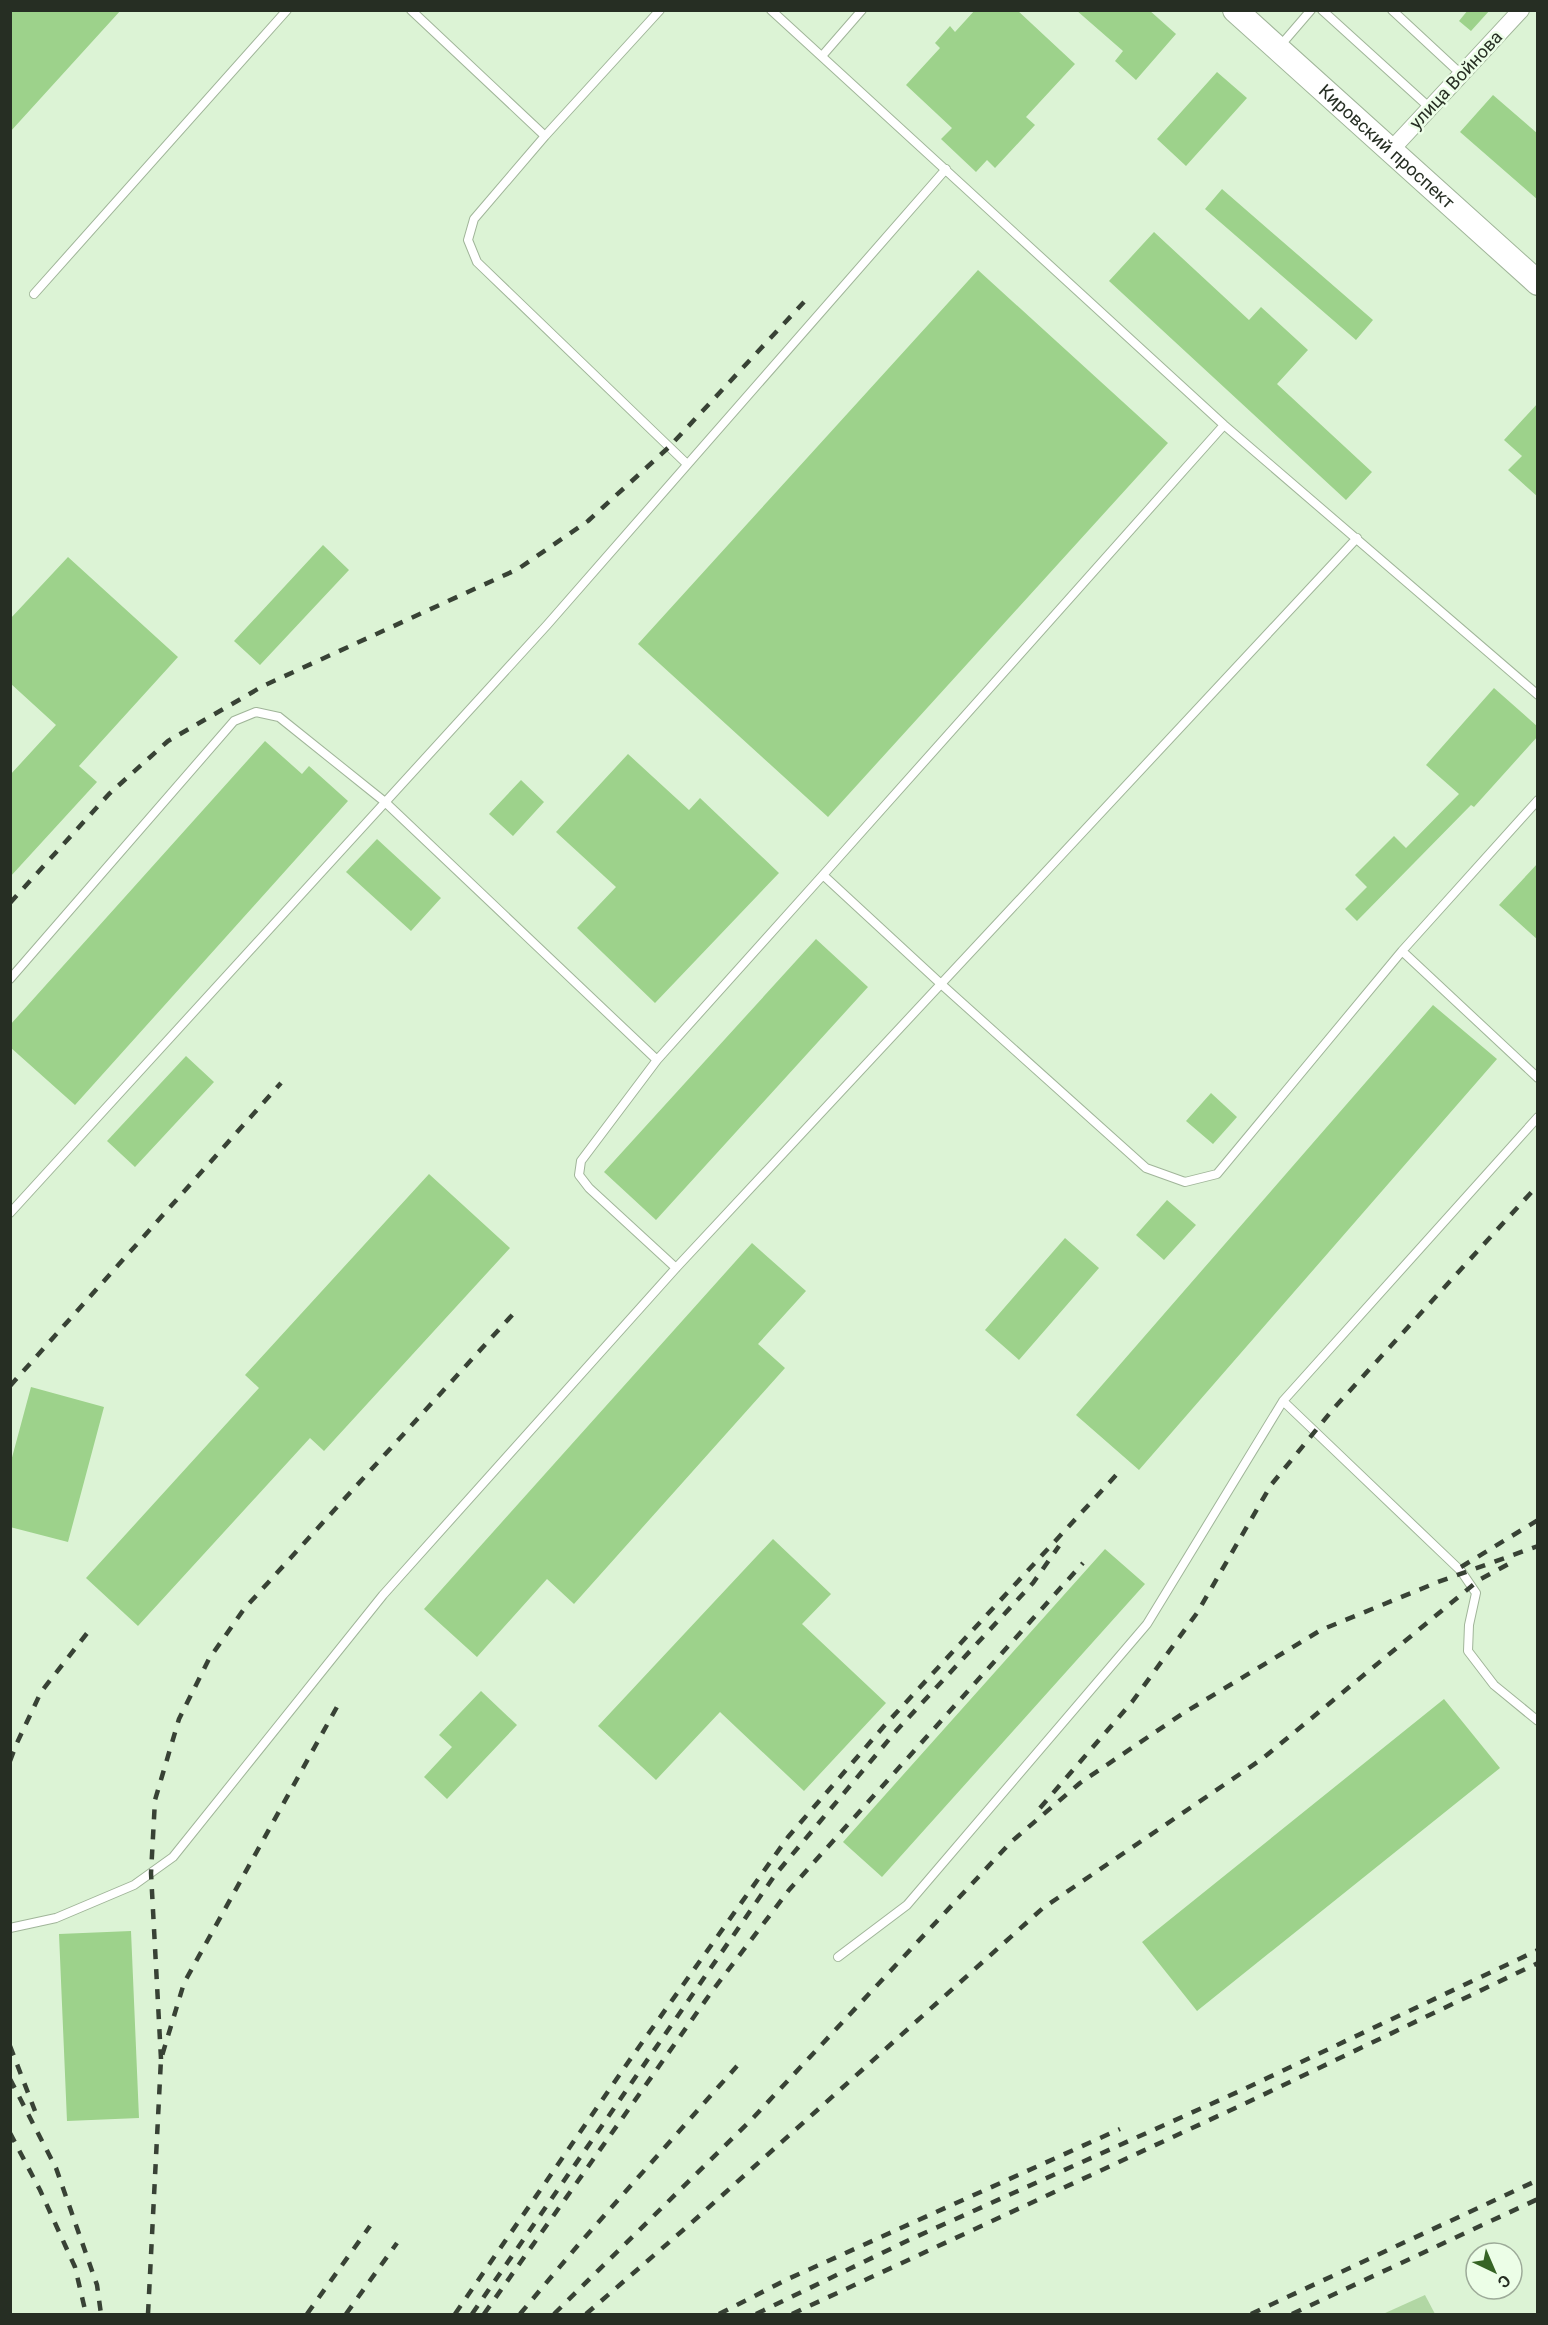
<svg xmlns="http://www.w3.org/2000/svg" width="1548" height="2325" viewBox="0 0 1548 2325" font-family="Roboto,sans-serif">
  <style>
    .green { fill: #b1d7a4 }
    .building { fill: #9dd28b }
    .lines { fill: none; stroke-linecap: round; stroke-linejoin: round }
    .lane-casing { stroke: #a0b599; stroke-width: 10 }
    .street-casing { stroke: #a0b599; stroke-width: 18 }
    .secondary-casing { stroke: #a0b599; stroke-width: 26 }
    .lane { stroke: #fff; stroke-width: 8 }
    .street { stroke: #fff; stroke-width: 16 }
    .secondary { stroke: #fff; stroke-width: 24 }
    .rail { stroke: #384235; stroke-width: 4.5; stroke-dasharray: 10 10; stroke-linecap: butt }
    .labels { text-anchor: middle; stroke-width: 5; stroke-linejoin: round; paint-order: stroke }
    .street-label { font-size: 18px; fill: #262e23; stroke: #ecfee7 }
  </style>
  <rect width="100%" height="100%" fill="#dcf3d5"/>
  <path class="green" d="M1425 2295 1435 2314H1383Z"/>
  <path class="building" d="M10 10H121L10 132Z
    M975 10H1017L1075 64 1026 117 1035 125 995 168 987 160 976 172 941 139 952 128 906 85 940 48 935 43 950 26 955 32Z
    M1076 10H1149L1176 34 1136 80 1115 61 1123 51Z
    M1468 10H1490L1471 31 1459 21Z
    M1217 72 1247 98 1186 166 1157 139Z
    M1493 95 1538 134V200L1460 132Z
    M1222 189 1373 320 1356 340 1205 209Z
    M1154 232 1249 320 1261 307 1308 350 1277 384 1372 472 1346 500 1109 281Z
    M978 270 1168 443 828 817 638 644Z
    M1538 403V497L1508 470 1522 456 1504 440Z
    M323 545 349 570 260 665 234 641Z
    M68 557 178 657 79 766 97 782 10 877V775L56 725 10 683V619Z
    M1494 688 1538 727V736L1474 807 1471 805 1357 921 1345 909 1367 887 1355 875 1394 836 1406 848 1459 794 1426 765Z
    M265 741 302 774 309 766 348 801 75 1105 10 1047V1025Z
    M628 754 689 810 700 798 779 873 655 1003 577 928 616 887 556 832Z
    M521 780 544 802 513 836 489 814Z
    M377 839 441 898 411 931 346 872Z
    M1538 863V940L1499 905Z
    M816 939 868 987 656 1220 604 1172Z
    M1433 1005 1497 1059 1139 1470 1076 1415Z
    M186 1056 214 1082 135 1167 107 1141Z
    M1211 1093 1237 1117 1213 1144 1186 1121Z
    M429 1174 510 1248 324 1451 310 1438 138 1626 86 1578 259 1388 245 1375Z
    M1167 1200 1196 1225 1164 1260 1136 1235Z
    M1065 1238 1099 1268 1019 1360 985 1330Z
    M752 1243 806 1291 758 1344 785 1368 574 1604 547 1579 477 1657 424 1609Z
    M31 1387 104 1407 68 1542 10 1527V1465Z
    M773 1539 831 1594 802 1624 886 1703 804 1791 720 1712 656 1780 598 1726Z
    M1105 1549 1145 1584 882 1877 843 1842Z
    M481 1691 517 1725 447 1799 424 1777 452 1747 439 1735Z
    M1444 1699 1500 1768 1197 2011 1142 1942Z
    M131 1931 139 2118 67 2121 59 1934Z"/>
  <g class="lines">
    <defs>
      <path id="lane" d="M411 10 545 136
        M660 10 545 136 474 219 468 240 477 262 687 464
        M771 10 1224 425 1538 695
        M1322 10 1430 108
        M1392 10 1462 75
        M1280 46 1311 10
        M822 56 862 10
        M34 294 287 10
        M1224 425 823 875 941 984 1146 1168 1185 1182 1217 1174 1402 951 1538 800
        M1402 951 1538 1078
        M10 979 234 721 256 712 279 717 385 802 657 1060
        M10 1213 547 625 946 169
        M676 1268 589 1188 579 1175 581 1161 657 1060 823 875
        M1283 1401 1461 1571 1476 1593 1469 1625 1468 1651 1494 1685 1538 1721
        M10 1928 56 1918 134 1885 173 1857 383 1595 676 1268 1357 538
        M838 1957 907 1905 1147 1624 1283 1401 1538 1117"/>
      <path id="street" d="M1391 150 1521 10"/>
      <g id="secondary">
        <path id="s1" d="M1235 10 1538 283"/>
      </g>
    </defs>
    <use href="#lane" class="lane-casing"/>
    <use href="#street" class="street-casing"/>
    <use href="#secondary" class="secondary-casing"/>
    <use href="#lane" class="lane"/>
    <use href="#street" class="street"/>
    <use href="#secondary" class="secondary"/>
    <path class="rail" d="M10 903 109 794 168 741 263 686 518 569 588 521 669 447 804 302
      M10 1386 281 1083
      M1461 1567 1538 1520
      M10 1761 16 1745 41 1692 88 1632
      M1040 1808 1132 1702 1197 1613 1271 1485 1334 1408 1538 1185
      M10 2046 35 2111
      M161 2059 151 1873 155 1800 179 1719 209 1659 244 1609 514 1313
      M10 2079 56 2168 97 2285 101 2314
      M10 2133 40 2190 75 2267 86 2314
      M148 2314 161 2059 184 1983 338 1705
      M307 2314 370 2226
      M346 2314 397 2243
      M455 2314 629 2061 788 1837 885 1725 1119 1472
      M472 2314 775 1875 897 1730 1033 1583 1059 1546
      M484 2314 710 1994 789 1890 1083 1563
      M520 2314 579 2244 737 2066
      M554 2314 752 2119 1011 1842 1080 1783 1182 1714 1321 1630 1438 1582 1538 1546
      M586 2314 689 2225 1043 1908 1262 1759 1479 1580 1516 1560
      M719 2314 788 2279 1120 2129
      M756 2314 909 2240 1242 2090 1538 1950
      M792 2314 1246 2103 1538 1963
      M1251 2314 1538 2180
      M1292 2314 1538 2199"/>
  </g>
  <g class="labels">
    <g class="street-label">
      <text transform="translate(1456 80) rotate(-47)" y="6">улица Войнова</text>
      <text dy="6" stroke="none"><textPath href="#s1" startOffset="204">Кировский проспект</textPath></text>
    </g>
  </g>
  <rect width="1548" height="2325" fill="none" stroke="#262e23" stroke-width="24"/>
  <g transform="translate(1494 2271) rotate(136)"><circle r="28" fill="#ecfee7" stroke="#9dab99" stroke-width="1.5"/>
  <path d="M0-4.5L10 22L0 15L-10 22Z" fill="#356424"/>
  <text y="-9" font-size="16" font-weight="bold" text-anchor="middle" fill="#262e23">С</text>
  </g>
</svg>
